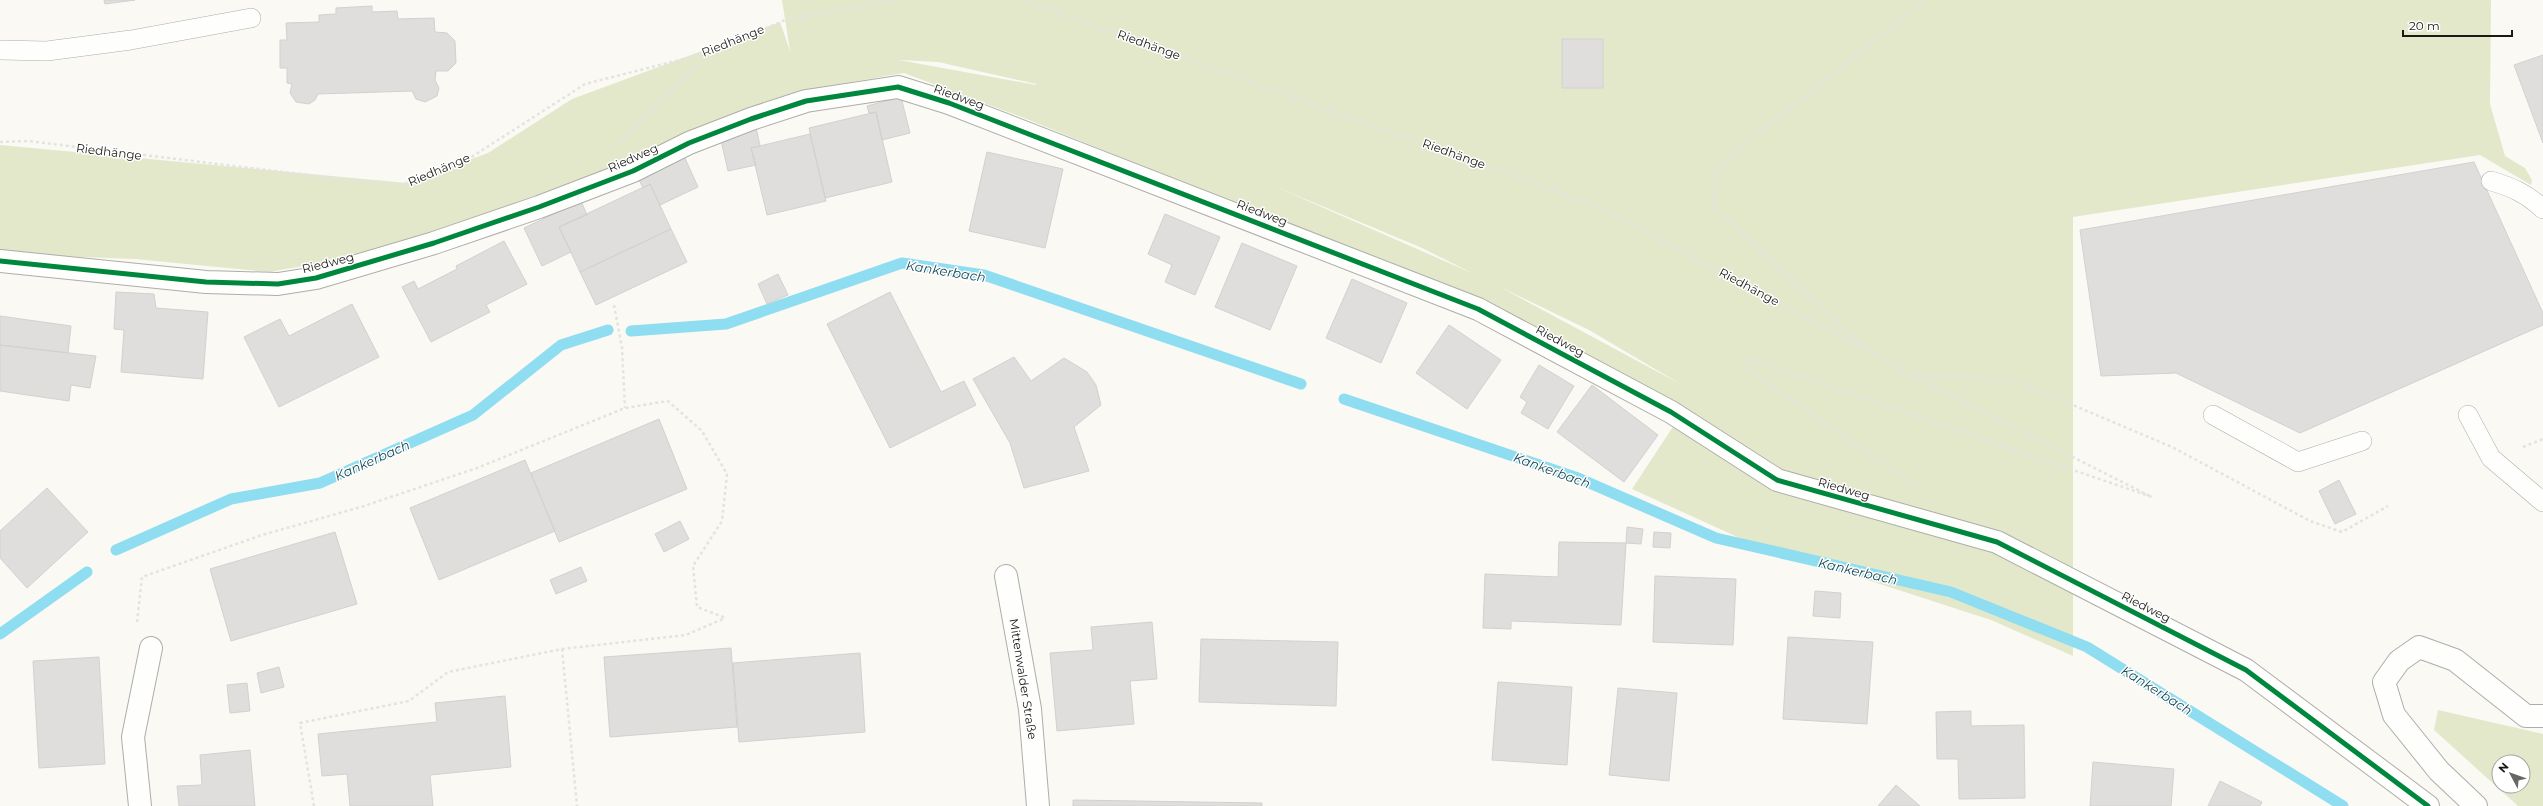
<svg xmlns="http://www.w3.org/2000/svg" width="2543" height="806" viewBox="0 0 2543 806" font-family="Montserrat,sans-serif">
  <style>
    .green { fill: #e3e8cb; fill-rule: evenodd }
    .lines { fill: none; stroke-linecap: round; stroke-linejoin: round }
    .stream { stroke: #8eddf0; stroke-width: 11 }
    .building { fill: #dfdedd; stroke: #d2d1d0 }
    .service-casing { stroke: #aeada9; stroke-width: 20 }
    .minor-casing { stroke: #aeada9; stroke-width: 24 }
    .path { stroke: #e4e3e1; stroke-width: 2.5; stroke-dasharray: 3 3; stroke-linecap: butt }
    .service { stroke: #fefefd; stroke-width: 19 }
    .minor { stroke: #fefefd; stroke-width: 22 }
    .cycleway-casing { stroke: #fff; stroke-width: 8 }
    .cycleway { stroke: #00873e; stroke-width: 5 }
    .labels { text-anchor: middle; stroke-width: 3; stroke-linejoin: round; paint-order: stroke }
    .street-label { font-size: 12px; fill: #1a1916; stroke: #fff }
    .water-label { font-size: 13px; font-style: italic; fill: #184a56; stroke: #fff }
  </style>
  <rect width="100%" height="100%" fill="#faf9f4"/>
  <path class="green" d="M782 0H2491L2490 104 2505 156 2525 168 2532 180 2531 185 2480 155 2073 217V656L1991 620 1744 540 1632 489 1684 410 1524 321 1029 120 904 73 828 86 699 128 624 163 441 230 343 259 269 272 135 259 0 254V145L407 183 488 153 572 99 780 22 790 51ZM899 60 938 62 1036 84V85ZM1274 186 1422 248 1474 274ZM1500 287 1589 330 1682 385Z
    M2438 710 2543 734V806H2518L2434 730ZM2499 762H2523V786H2499Z"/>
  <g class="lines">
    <path class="stream" d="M631 331 726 324 902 263 984 275 1301 384
      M1344 399 1578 478 1716 538 1951 592 2087 647 2343 806
      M116 550 231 499 320 483 473 415 561 345 608 330
      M0 634 87 572"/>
  </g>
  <path class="building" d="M104 0H135L105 4Z
    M372 6V12L397 11 398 19 434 18 435 32 447 33 455 41 456 63 448 71H436L435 80 439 88 437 96 425 102 416 99 412 91 318 94 315 100 309 104 296 102 290 93 292 84 287 83V68H280V40H287L286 23 319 22V15L336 14V8Z
    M1562 39H1603V88H1562Z
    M2543 55V143L2514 65Z
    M901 97 910 133 882 140 876 112 869 113 867 106Z
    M876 112 892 182 825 198 809 128Z
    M756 127 760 146 751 148 756 165 728 171 720 136Z
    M810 134 826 201 767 215 751 148Z
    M987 152 1063 169 1045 248 969 231Z
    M684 156 698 187 660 205 650 184 643 188 638 178Z
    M2474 162 2543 313V325L2300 433 2176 373 2101 376 2080 230Z
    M650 184 671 229 580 272 559 227Z
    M581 201 587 215 559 227 571 252 542 266 524 228Z
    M1165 214 1220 237 1195 295 1165 282 1172 265 1148 254Z
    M671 229 687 262 596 305 580 272Z
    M504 241 527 284 486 305 490 312 431 342 402 287 414 281 418 289 457 269 456 266Z
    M1242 243 1297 266 1270 330 1215 307Z
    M778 274 788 295 767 304 758 284Z
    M1352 279 1407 303 1381 363 1326 338Z
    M116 292 154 294 156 308 208 312 203 379 121 372 124 330 114 329Z
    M890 292 941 392 964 381 976 405 890 448 827 324Z
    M352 304 379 357 279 407 244 337 280 319 289 336Z
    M0 316 71 326 68 353 0 345Z
    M1449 325 1501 360 1467 409 1416 373Z
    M0 345 96 356 90 388 71 385 69 401 0 391Z
    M1014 357 1031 381 1064 358 1087 372 1096 385 1101 405 1074 427 1089 471 1024 488 1010 443 973 379Z
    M1539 365 1574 386 1548 429 1521 413 1527 402 1520 397Z
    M1592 385 1658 435 1624 482 1557 432Z
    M659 419 687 489 559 542 531 473Z
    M525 460 555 531 439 580 410 508Z
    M2339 480 2356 514 2335 524 2319 491Z
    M47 488 88 532 27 588 0 558V531Z
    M680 521 689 539 664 552 655 534Z
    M1627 527 1643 529 1641 544 1626 543Z
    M335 532 357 604 231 641 210 569Z
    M1654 532 1671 533 1670 548 1653 547Z
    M1559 542 1626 543 1621 625 1511 621V629L1483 628 1485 574 1558 577Z
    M581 567 587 581 556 594 550 580Z
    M1655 576 1736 579 1733 645 1653 642Z
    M1815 591 1841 593 1840 618 1813 616Z
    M1152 622 1157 679 1130 681 1134 724 1057 731 1050 653 1093 650 1091 627Z
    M1788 637 1873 642 1867 724 1783 719Z
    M1201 639 1338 642 1336 706 1199 702Z
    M731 648 737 727 610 737 604 657Z
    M860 653 865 732 739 742 733 663Z
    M99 657 105 764 39 768 33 661Z
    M279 667 284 687 261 693 257 673Z
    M1498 682 1572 687 1567 765 1492 760Z
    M247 683 250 711 230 713 227 685Z
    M1618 688 1677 693 1669 781 1609 775Z
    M505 696 511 767 430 775 433 806H350L347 774 322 776 318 734 437 722 435 703Z
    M1971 711V726L2024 725 2025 798 1959 799 1958 759H1937L1936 712Z
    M250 750 255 806H179L177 786 202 785 200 755Z
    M2093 762 2174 769 2171 806H2090Z
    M2220 781 2262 802 2260 806H2208Z
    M1896 785 1920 806H1878Z
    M1073 800 1262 803V806H1073Z"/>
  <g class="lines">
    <defs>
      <path id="service" d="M0 50 47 51 131 40 251 18
        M2491 181C2512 187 2527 194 2543 209
        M2213 415 2298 462 2362 441
        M2468 415 2491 458 2543 502"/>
      <path id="minor" d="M0 261 206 282 278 284 316 278 434 243 539 207 633 171 689 143 751 119 806 101 898 87 949 103 1478 309 1671 412 1777 480 1997 542 2246 670 2428 806
        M1006 576 1030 709 1038 806
        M140 806 133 737 151 648
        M2476 806 2439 771 2394 715 2384 682 2399 661 2419 647 2455 660 2526 716H2543"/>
    </defs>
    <use href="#service" class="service-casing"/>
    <use href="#minor" class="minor-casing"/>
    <path class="path" d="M1022 0 1597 206 1864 348
      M0 142 28 141 399 186 467 160 585 84 711 52 785 20 897 0
      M620 142 710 52
      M614 305 622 348 625 408
      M1911 374 2016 381 2172 447 2310 521 2342 532 2388 506
      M2523 447 2543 439
      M1916 486 1750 371 1743 362 1752 360 2152 497 1908 374 1868 350 1713 207 1717 170 1740 146 1790 109 1924 0
      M137 622 142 577 262 535 361 507 477 468 625 408 668 401 702 431 727 474 722 521 693 566 697 607 726 618
      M562 649 577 806
      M314 806 300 723 409 701 448 672 562 649 686 635 725 618"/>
    <use href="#service" class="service"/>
    <use href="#minor" class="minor"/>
    <defs>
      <path id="cycleway" d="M0 261 206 282 278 284 316 278 434 243 539 207 633 171 689 143 751 119 806 101 898 87 949 103 1478 309 1671 412 1777 480 1997 542 2246 670 2428 806"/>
    </defs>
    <use href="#cycleway" class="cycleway-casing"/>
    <use href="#cycleway" class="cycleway"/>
  </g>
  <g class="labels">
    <g class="street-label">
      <text transform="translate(733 41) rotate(-22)" y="4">Riedhänge</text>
      <text transform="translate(1149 45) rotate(20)" y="4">Riedhänge</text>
      <text transform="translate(959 97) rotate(20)" y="4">Riedweg</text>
      <text transform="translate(109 152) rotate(7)" y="4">Riedhänge</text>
      <text transform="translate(1454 154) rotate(20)" y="4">Riedhänge</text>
      <text transform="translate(633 158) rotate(-24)" y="4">Riedweg</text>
      <text transform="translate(439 170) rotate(-23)" y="4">Riedhänge</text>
      <text transform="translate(1262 213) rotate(21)" y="4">Riedweg</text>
      <text transform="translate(328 263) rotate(-14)" y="4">Riedweg</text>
      <text transform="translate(1749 287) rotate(28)" y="4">Riedhänge</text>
      <text transform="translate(1560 341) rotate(28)" y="4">Riedweg</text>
      <text transform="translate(1844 489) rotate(16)" y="4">Riedweg</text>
      <text transform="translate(2146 607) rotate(27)" y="4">Riedweg</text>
      <text transform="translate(1023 679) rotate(81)" y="4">Mittenwalder Straße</text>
    </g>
    <g class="water-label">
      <text transform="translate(946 271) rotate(9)" y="5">Kankerbach</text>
      <text transform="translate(372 460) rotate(-24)" y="5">Kankerbach</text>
      <text transform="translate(1552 470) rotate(20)" y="5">Kankerbach</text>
      <text transform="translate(1858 571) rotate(13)" y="5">Kankerbach</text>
      <text transform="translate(2157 690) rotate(32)" y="5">Kankerbach</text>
    </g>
  </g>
  <g transform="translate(2511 774) rotate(311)"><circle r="19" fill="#ffffff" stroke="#a3a3a2"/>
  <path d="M0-3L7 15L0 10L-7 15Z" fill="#686764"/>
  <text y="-6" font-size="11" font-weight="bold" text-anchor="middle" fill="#1a1916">N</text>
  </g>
  <path d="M2403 30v6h109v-6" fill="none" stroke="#1a1916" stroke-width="2"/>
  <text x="2409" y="30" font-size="12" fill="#1a1916" stroke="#ffffff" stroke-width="3" paint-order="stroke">20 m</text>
</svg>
